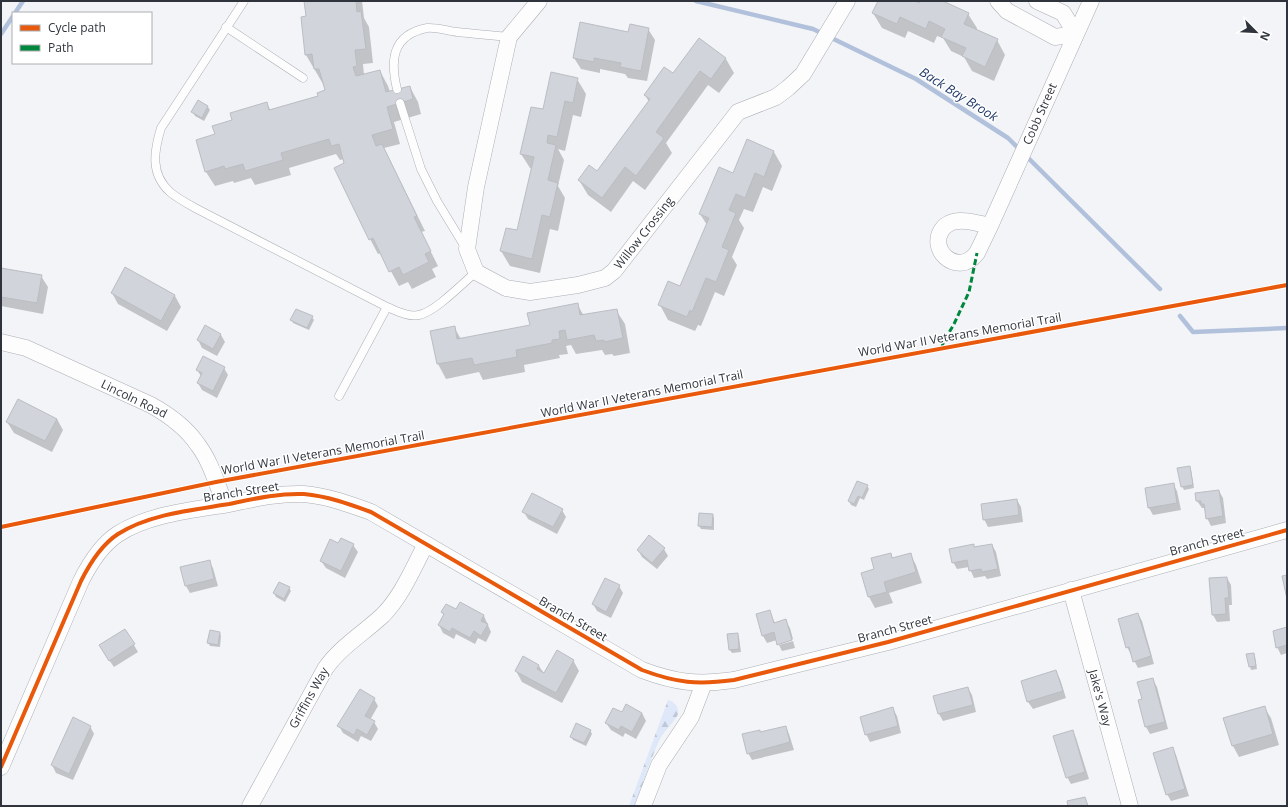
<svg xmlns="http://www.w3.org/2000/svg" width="1288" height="807" viewBox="0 0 1288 807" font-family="'Open Sans',sans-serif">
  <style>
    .forest { fill: url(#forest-firs) }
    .shadow { fill: #0003 }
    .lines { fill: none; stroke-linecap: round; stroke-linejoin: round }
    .stream { stroke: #b2c1db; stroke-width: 4.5 }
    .building { fill: #d1d4da; stroke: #babdc3 }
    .service-casing { stroke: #abaeb3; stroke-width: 9 }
    .minor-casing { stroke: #abaeb3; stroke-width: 17 }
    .service { stroke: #fdfdfe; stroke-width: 8 }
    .minor { stroke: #fdfdfe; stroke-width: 16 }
    .quiet { stroke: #00873e; stroke-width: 3; stroke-dasharray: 6 3; stroke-linecap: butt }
    .cycleway-casing { stroke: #fff; stroke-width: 6 }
    .cycleway { stroke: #e8590c; stroke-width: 4 }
    .labels { text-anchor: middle; stroke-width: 3; stroke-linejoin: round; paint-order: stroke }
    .street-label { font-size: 12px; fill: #2f343c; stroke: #fff }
    .water-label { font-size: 13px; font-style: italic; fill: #223b6a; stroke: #fff }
  </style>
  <defs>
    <pattern id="forest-firs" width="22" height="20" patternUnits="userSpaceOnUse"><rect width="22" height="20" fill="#dee8f9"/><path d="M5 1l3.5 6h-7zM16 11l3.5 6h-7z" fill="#bfc8d6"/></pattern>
  </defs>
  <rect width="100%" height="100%" fill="#f2f4f8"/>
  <path class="forest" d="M668 700C675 702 679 707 678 714 676 720 664 731 660 739 650 760 643 784 635 806H629Z"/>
  <path class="shadow" d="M305 1H362L364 18 369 27 373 63 363 64 364 75 380 71 388 86 390 92 410 87 418 102 421 114 394 122 400 144 384 148 425 231 421 232 438 266 432 269 436 277 412 289 408 282 399 286 381 253 378 254 370 239 344 159 340 160 336 154 289 168 291 175 255 185 251 178 234 183 233 181 215 186 206 172 216 135 233 120 267 104 271 111 319 96 326 91 323 84 306 55 302 18 307 17Z
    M879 1H912L920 5 922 1H940L968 14 977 28 976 31 997 40 1005 55 994 81 972 71 964 57 951 51 943 38 937 36 934 43 908 31 905 38 882 28 873 13Z
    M648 29 655 40 647 81 628 78 625 74 600 69V73L581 69 574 58 629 33Z
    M726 59 734 73 719 93 708 85 666 143 672 153 645 190 633 181 611 212 588 195 579 180 597 172 649 102 645 95 673 75Z
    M577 79 586 94 581 117 573 115 565 151 558 149 564 160 558 186 565 198 558 231 550 229 540 273 510 266 501 251 518 232 532 169 530 168 521 154 544 111Z
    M199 102 208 107 210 110 204 121 195 116 193 112Z
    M747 141 774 152 782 166 772 191 763 187 753 212 744 209 739 220 744 228 732 257 737 265 724 296 715 292 701 326 698 325 695 331 668 320 660 305 681 288 707 225 700 214 733 175Z
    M126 268 175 296 181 307 167 331 118 304 112 293Z
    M1 269 41 276 48 287 43 314 1 306Z
    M577 304 584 316 616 310 625 324 630 353 614 356 612 354 605 355 602 350 576 354 571 345 566 346 568 354 559 355 560 358 524 365 525 372 483 380 479 372 446 379 438 364 431 332 454 327 461 339 531 326Z
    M312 317 314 320 309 330 293 323 292 320Z
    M205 326 221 335 225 342 217 356 202 348 198 340Z
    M224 368 228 375 217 398 202 390 198 383 201 376 197 370Z
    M57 419 63 430 52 452 14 433 7 422Z
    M1189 467 1191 470 1194 488 1184 490 1182 486Z
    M1173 484 1177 491 1181 510 1153 515 1149 508 1146 489Z
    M867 486 869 489 864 500 860 498 856 507 851 505 849 501Z
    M1219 491 1223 498 1226 523 1211 526 1207 518 1206 511 1204 508H1202L1197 501 1196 494Z
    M1017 500 1021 507 1023 522 988 527 984 519Z
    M562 510 566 517 557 534 528 519 524 512Z
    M713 515 714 518V530L701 529 699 526Z
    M339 544 353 545 358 552 345 578 326 568 321 561Z
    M973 545 975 548 992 545 996 552 1001 576 987 579 985 576 974 578 969 567 957 569 953 562Z
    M664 549 668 556 657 569 642 557 638 550Z
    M890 554 893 559 910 554 916 565 922 583 889 593 893 603 875 608 869 597 863 574 875 570Z
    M209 561 213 568 218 586 190 593 186 586Z
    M1227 578 1231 585 1232 605H1229L1230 621 1217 622 1213 615 1210 579Z
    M619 586 623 593 611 618 597 611 593 604Z
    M289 588 291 591 285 602 276 597 274 593Z
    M461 603 484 616 491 632 486 642 478 638 475 644 456 634 454 639 443 633 439 625 444 616 442 612 457 611Z
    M769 611 775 623 785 620 790 628 793 639 778 643 777 640 767 643 763 636Z
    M1138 614 1142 621 1154 664 1138 668 1127 647Z
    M1287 629V653L1281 655 1277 647Z
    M125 630 138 652 114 667 104 653Z
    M220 633 221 636 220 647 210 646 208 642Z
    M737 634 739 637 741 652 732 653 730 650 728 635Z
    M793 641 795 648 782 651 779 645Z
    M1253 654 1255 657 1257 669 1251 670 1250 666Z
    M573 660 579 671 562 703 522 682 516 671 539 666 545 675Z
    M1056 672 1060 679 1066 698 1033 709 1028 702 1022 682Z
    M1153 680 1157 687 1168 729 1150 734 1146 727 1139 701 1143 700Z
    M968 688 972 695 976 712 943 721 939 714Z
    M374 699 378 706 370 720 374 722 378 729 371 741 361 736 358 742 343 733 339 726Z
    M1264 707 1271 718 1279 745 1239 757 1233 746Z
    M893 709 897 716 901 733 870 742 866 734Z
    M642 713 646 721 636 739 625 733 623 737 611 730 606 723 623 714Z
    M90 726 94 734 73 780 56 773 52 765Z
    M785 727 789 734 794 750 752 760 748 753 761 733Z
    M590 730 592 734 586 746 573 740 571 736Z
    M1072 731 1076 738 1089 779 1071 784 1067 777Z
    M1172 748 1176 755 1189 796 1171 801 1167 794Z"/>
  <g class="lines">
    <path class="stream" d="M696 1 813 29 916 79 1008 138 1160 289
      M15 13 23 1
      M1 34 13 16
      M1180 316 1193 332 1287 328"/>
  </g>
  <path class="building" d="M304 1H356L357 12 361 11 366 49 355 50 357 66 353 67 356 76 380 70 386 92 410 86 413 99 387 107 393 129 372 135 376 146 382 144 417 216 414 217 431 251 425 254 429 262 403 275 399 267 389 272 373 238 369 240 334 168 344 163 339 144 331 146 329 139 281 153 283 160 245 171 243 164 225 169 224 166 205 172 196 140 215 134 212 126 232 120 230 113 267 102 269 110 318 96 317 93 325 90 319 69H314L312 54 305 55 301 17 306 16Z
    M878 1H915L919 3 920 1H943L969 13 964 24 998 39 985 67 962 56 966 48 941 37 945 29 929 21 926 29 900 17 897 24 872 13Z
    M580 22 628 32 630 24 649 28 641 71 620 67 621 63 594 58V62L573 58Z
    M699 38 726 58 711 79 700 71 656 132 664 138 636 176 625 167 602 198 578 180 589 165 597 171 650 99 644 95 664 67 673 73Z
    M551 72 578 78 573 103 565 101 557 137 548 135 547 143 556 145 548 180 558 183 550 217 542 215 532 259 500 251 506 228 517 230 534 157 520 154 531 107 543 109Z
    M198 100 208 106 202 118 191 112Z
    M747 139 774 151 764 177 755 173 745 198 736 194 729 210 736 213 722 247 729 250 716 282 706 278 692 312 690 310 687 317 658 305 668 281 680 286 709 218 699 214 719 167 733 173Z
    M125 267 175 295 161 321 111 293Z
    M1 268 42 275 37 303 1 297Z
    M578 303 580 315 617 309 623 338 604 342V340L596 341 594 335 567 340 565 330 559 331 560 339 552 340V343L516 350 517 357 474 365 472 358 437 364 430 331 455 326 457 339 530 325 527 313Z
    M296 309 313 316 307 328 290 320Z
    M205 325 221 334 213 349 197 340Z
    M203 356 225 367 213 391 197 383 202 373 196 370Z
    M18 399 57 419 45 441 6 422Z
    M1190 466 1193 485 1181 487 1177 468Z
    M857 481 868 485 862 498 858 496 854 504 848 501Z
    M1174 483 1177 503 1148 508 1145 488Z
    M1219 490 1223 516 1206 519 1204 504H1201V501H1196L1195 493Z
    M532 493 563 509 553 527 522 512Z
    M1017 499 1019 515 983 520 981 504Z
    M699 513 713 514 712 527 698 526Z
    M649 535 665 548 652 563 637 550Z
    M341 538 354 544 341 571 320 561 330 539 338 543Z
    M974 544V547L992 544 998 569 982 572 981 569 969 571 967 560 952 563 949 549Z
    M891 553 892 558 911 553 916 572 884 582 887 592 868 597 861 573 874 569 871 558Z
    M210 560 214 579 185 586 180 567Z
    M1287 575V599L1282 576Z
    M1227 577 1229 598H1225L1226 614 1212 615 1209 578Z
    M605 578 620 585 606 612 592 604Z
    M279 582 290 587 284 599 273 593Z
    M460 602 484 615 481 621 488 624 481 636 474 631 470 638 452 628 450 632 438 625 444 614 441 612 446 604 456 609Z
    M770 610 774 623 786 619 792 640 777 645 774 632 762 636 756 614Z
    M1138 613 1151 656 1133 662 1129 647 1126 648 1118 619Z
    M1287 627V645L1276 648 1273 631Z
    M125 629 135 644 109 661 99 645Z
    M210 630 220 632 218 645 207 643Z
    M738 633 739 649 729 650 727 634Z
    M557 650 574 660 556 693 515 671 523 656 539 665 537 669 544 673Z
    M1254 653 1256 666 1249 667 1246 654Z
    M1056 670 1063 691 1027 702 1021 681Z
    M1153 678 1165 722 1145 727 1138 700 1142 699 1137 682Z
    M968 687 973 705 938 714 933 696Z
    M360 689 375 698 365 716 375 721 367 735 357 729 354 735 337 726Z
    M626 704 642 713 632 732 621 726 619 730 605 723 613 708 622 712Z
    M1265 706 1273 734 1232 746 1223 718Z
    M893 707 898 726 865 735 860 717Z
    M73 717 91 726 69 774 51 765Z
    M576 723 591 730 584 743 570 737Z
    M786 726 790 742 747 754 742 734 760 730V732Z
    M1073 730 1085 772 1066 778 1053 736Z
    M1173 747 1185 789 1166 795 1153 753Z
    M1085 797 1088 806H1068L1067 801Z"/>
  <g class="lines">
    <defs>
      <path id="service" d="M244 1 161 128C154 151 150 174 170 192 178 199 190 205 199 210L387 307C397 311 408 317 419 315 435 312 463 283 476 272
        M226 27 303 78
        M397 89C390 60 392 35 427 28 436 27 448 31 457 32 475 34 492 35 509 37
        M400 103 421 169 437 201 465 247
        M339 396 387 307"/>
      <path id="minor" d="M539 1 509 37 476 187 467 249 476 272 506 288 530 292 578 285 605 278 614 271 738 112 776 97 788 88 803 74 847 1
        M998 1 1007 11 1055 37 1076 34 1063 13 1037 1
        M990 226C980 224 969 220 959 221 954 221 949 223 945 226 924 247 957 279 977 253L990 226 1091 1
        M1 342 26 348 151 405C169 415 186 427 198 445 211 462 217 485 225 504
        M1071 590 1130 806
        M1 767 81 581C90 563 101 545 118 534 149 514 193 510 229 504 253 499 278 493 304 494 327 496 349 504 371 512L642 670C677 683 697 685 734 680L888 642 1287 530
        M250 806 325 669C340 647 364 633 383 615 402 596 413 568 426 544
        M643 806 659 765 691 717 704 683"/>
    </defs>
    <use href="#service" class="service-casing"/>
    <use href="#minor" class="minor-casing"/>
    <use href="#service" class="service"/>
    <use href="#minor" class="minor"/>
    <path class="quiet" d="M942 348 943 343 954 324 969 292 977 253"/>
    <defs>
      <path id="cycleway" d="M1 527 216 482 1287 285
        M1 767 81 581C90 563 101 545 118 534 149 514 193 510 229 504 253 499 278 493 304 494 327 496 349 504 371 512L642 670C677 683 697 685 734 680L888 642 1287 530"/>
    </defs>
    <use href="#cycleway" class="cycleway-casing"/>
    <use href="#cycleway" class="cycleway"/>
  </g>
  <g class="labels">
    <g class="street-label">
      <text transform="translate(1040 114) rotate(-66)" y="4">Cobb Street</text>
      <text transform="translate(644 233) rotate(-52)" y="4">Willow Crossing</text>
      <text transform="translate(960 335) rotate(-10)" y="4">World War II Veterans Memorial Trail</text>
      <text transform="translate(642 394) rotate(-11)" y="4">World War II Veterans Memorial Trail</text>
      <text transform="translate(134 399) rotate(26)" y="4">Lincoln Road</text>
      <text transform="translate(323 453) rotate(-10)" y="4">World War II Veterans Memorial Trail</text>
      <text transform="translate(241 492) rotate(-9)" y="4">Branch Street</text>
      <text transform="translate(1207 542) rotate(-15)" y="4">Branch Street</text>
      <text transform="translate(573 619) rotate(30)" y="4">Branch Street</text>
      <text transform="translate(895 629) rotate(-15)" y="4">Branch Street</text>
      <text transform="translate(309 698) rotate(-61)" y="4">Griffins Way</text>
      <text transform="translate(1100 698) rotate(75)" y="4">Jake's Way</text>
    </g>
    <g class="water-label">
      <text transform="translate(959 94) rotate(32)" y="5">Back Bay Brook</text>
    </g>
  </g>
  <rect width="1288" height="807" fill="none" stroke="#2f343c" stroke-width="4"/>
  <rect x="12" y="12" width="140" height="52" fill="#ffffff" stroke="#acaeb1"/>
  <rect x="20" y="25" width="20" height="6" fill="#e8590c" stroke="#acaeb1"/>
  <text x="48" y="32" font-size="12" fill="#2f343c">Cycle path</text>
  <rect x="20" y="45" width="20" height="6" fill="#00873e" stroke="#acaeb1"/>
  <text x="48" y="52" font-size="12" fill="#2f343c">Path</text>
  <g transform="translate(1256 32) rotate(114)" stroke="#ffffff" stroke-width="3" paint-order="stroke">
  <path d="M0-3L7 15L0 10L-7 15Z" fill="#2f343c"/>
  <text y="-6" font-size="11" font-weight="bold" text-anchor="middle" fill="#2f343c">N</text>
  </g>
</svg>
